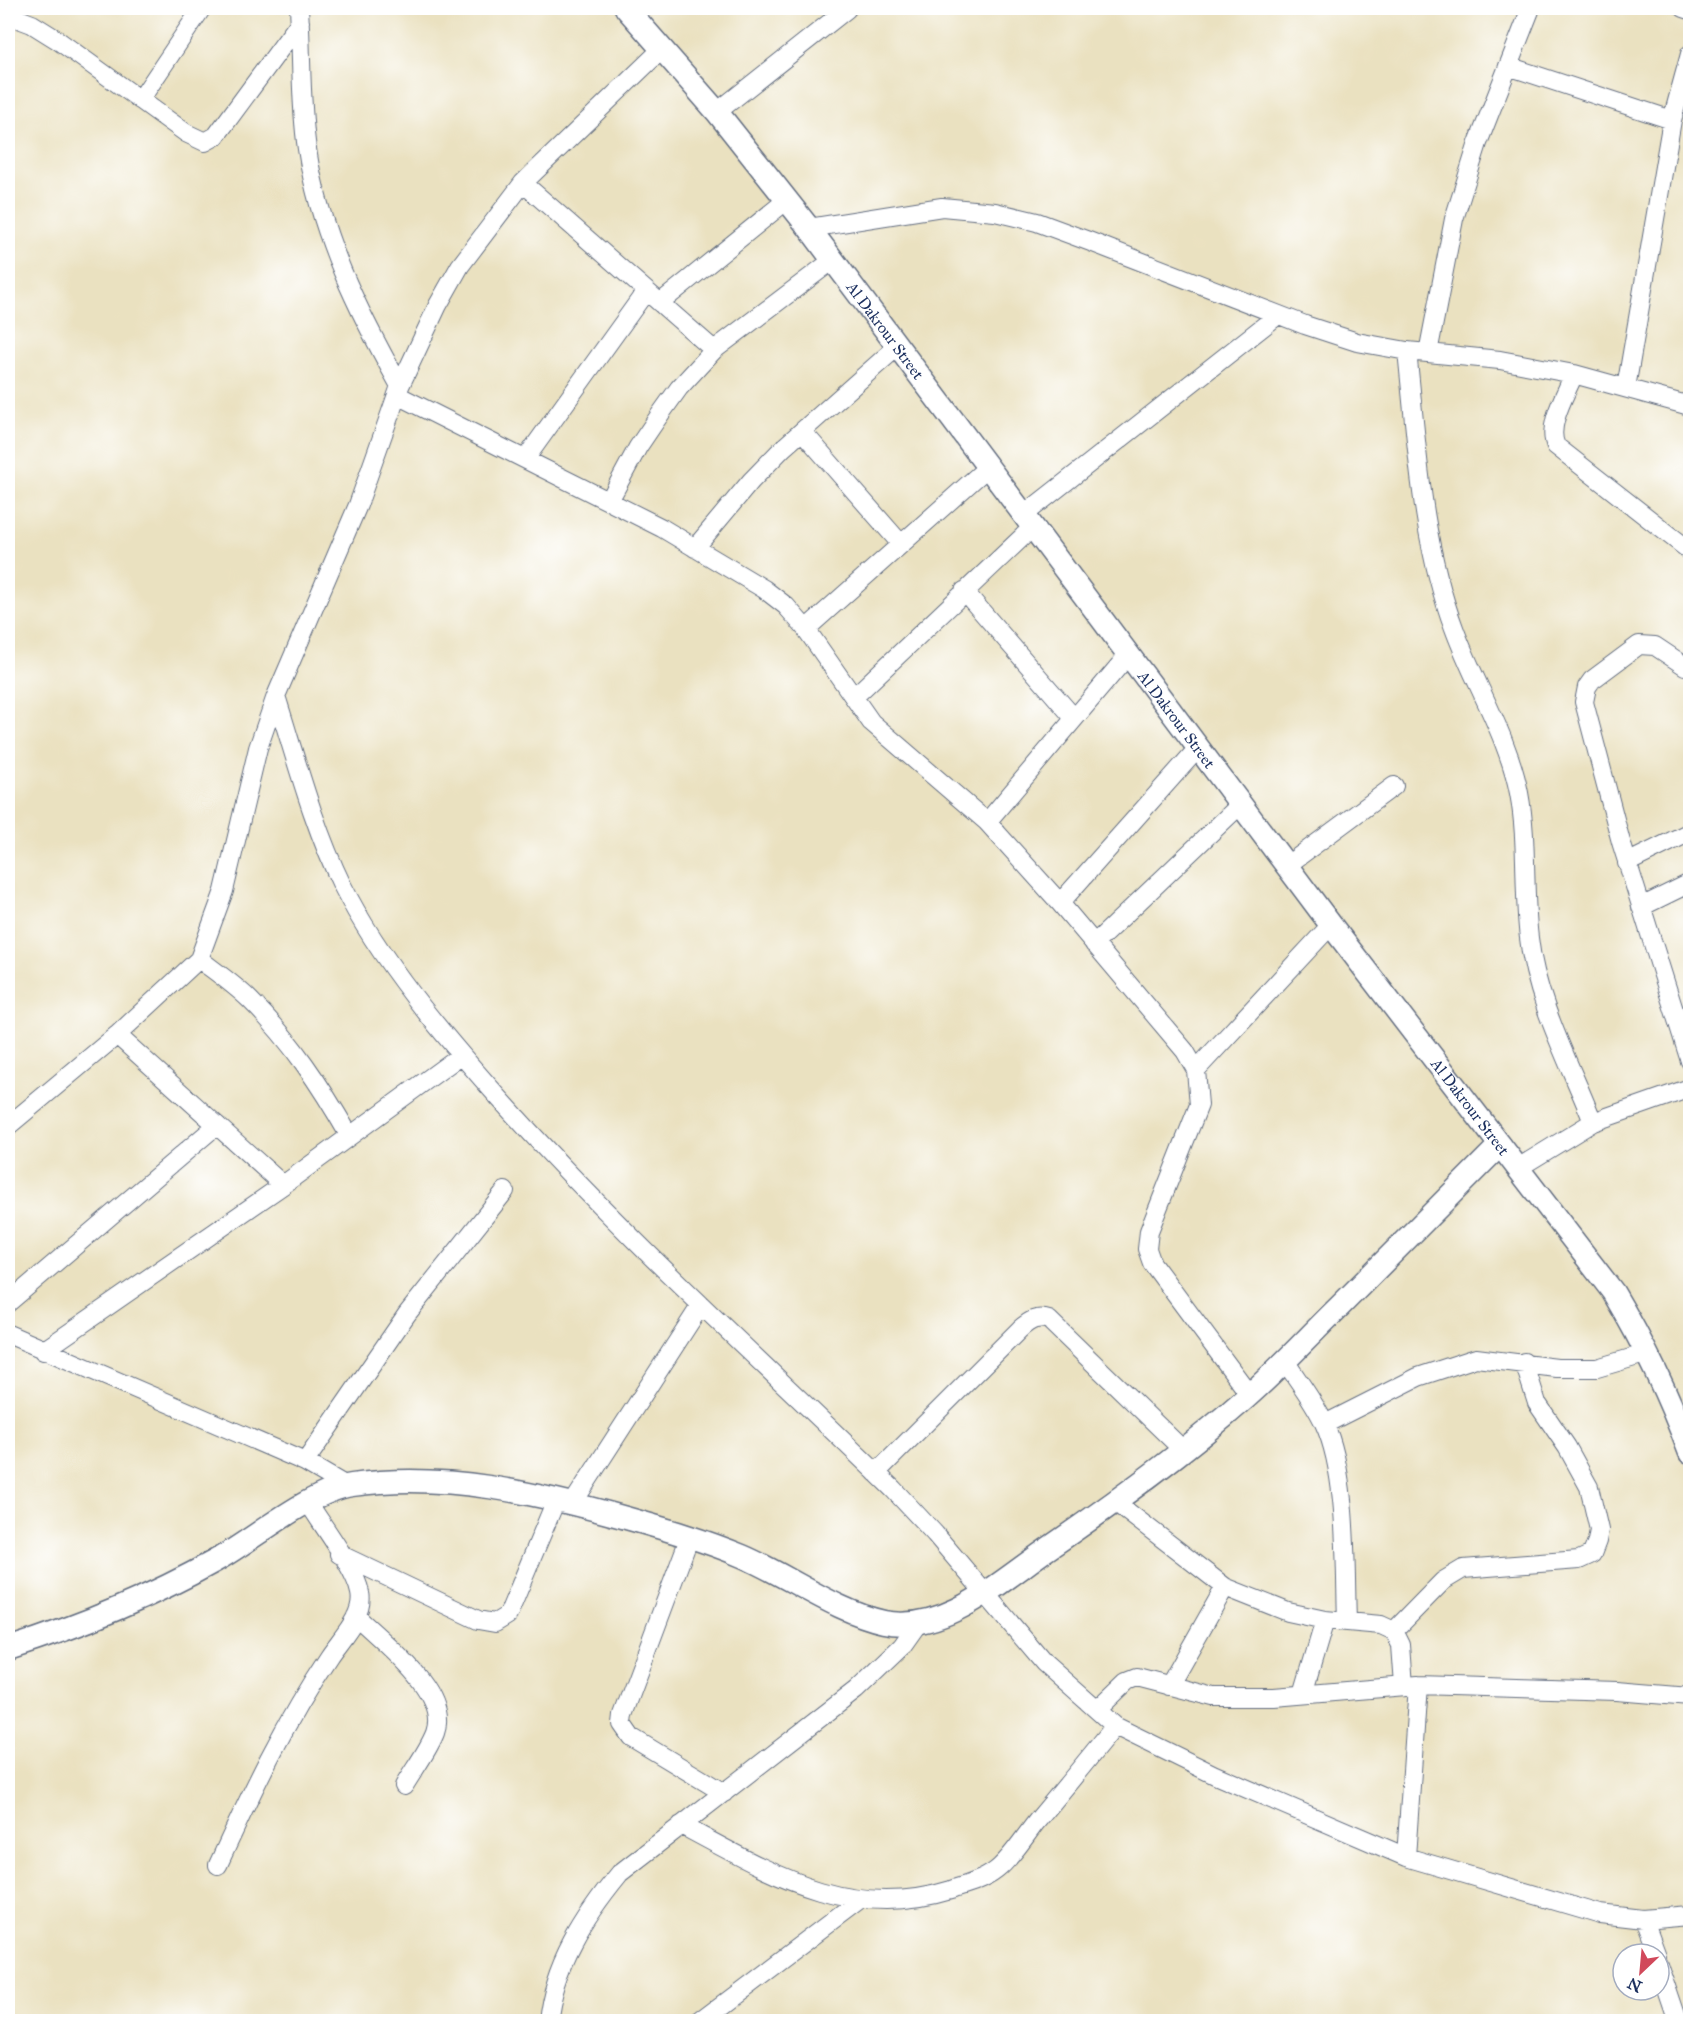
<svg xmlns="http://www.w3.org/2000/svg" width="1698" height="2029" viewBox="0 0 1698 2029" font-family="'IM FELL Great Primer',serif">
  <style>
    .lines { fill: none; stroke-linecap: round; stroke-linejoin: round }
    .minor-casing { stroke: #636d80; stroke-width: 20 }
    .tertiary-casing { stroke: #636d80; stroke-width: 25 }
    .minor { stroke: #fff; stroke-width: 18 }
    .tertiary { stroke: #fff; stroke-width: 22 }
    .labels { text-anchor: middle; stroke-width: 6; stroke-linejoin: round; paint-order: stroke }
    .street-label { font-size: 16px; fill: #1b2f5e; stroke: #fff }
  </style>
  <rect width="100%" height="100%" fill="#fff"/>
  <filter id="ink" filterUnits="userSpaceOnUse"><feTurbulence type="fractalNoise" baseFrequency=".0167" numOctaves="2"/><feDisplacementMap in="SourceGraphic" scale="12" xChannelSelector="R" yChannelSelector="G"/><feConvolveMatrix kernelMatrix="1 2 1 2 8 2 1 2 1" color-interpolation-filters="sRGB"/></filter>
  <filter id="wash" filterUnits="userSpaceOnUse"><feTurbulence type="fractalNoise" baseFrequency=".008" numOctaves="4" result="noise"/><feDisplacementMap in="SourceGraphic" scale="24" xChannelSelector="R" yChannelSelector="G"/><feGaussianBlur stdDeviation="1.35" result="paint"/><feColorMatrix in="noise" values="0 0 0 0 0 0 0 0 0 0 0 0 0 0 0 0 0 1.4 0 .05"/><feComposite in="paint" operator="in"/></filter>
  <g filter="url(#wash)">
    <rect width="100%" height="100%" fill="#eae1c0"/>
  </g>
  <g filter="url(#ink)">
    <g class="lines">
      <defs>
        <path id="minor" d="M299 8C302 54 300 103 307 149 320 235 358 311 400 386
          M1684 8 1690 10
          M8 15 32 24 56 39 186 133 205 142 216 136 300 22
          M1508 66 1672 120
          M140 100 202 8
          M717 112 847 9
          M523 183 714 350
          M809 228 942 207 995 212 1037 222 1091 242 1305 325 1357 342 1407 351 1500 360 1574 374 1690 406
          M660 303 787 200
          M1407 351C1417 444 1421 540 1454 628 1474 683 1508 736 1519 793 1528 840 1523 890 1529 938 1536 1001 1570 1064 1593 1122
          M1428 353 1454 219 1478 143 1531 8
          M1574 374C1566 394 1546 426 1556 446L1690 551
          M1626 388 1672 120 1690 54
          M397 395 662 528 764 589 786 606 806 629 871 722 987 822 1060 903 1185 1051 1196 1070 1199 1105 1149 1231 1147 1249 1152 1263 1250 1395
          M802 431 901 544
          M526 458 646 291
          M609 501 638 447 659 416 679 388 714 350 833 260
          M1025 514 1278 315
          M695 548 751 481 783 448 898 346
          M964 591 1074 718
          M806 629 989 466
          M1685 666 1655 646 1639 645 1592 680 1587 687 1584 702 1621 842 1690 1061
          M276 696C296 759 313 825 342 885 380 961 443 1035 500 1099 623 1237 761 1360 893 1489L935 1534 1044 1663 1115 1726 1215 1775 1406 1857 1600 1914 1643 1919 1690 1915
          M854 697 1034 526
          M987 822 1129 654
          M1627 863 1690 832
          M1286 866 1394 786
          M1060 903 1199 747
          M1641 907 1690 883
          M1094 944 1241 804
          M199 959C216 972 235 985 250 1000 291 1040 321 1086 349 1135
          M117 1035 283 1185
          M1196 1070 1331 925
          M8 1126 117 1035 199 959 224 891 258 748 276 696 358 505 400 386 438 305 460 266 523 183 662 49
          M1518 1168 1593 1122 1690 1088
          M8 1303 217 1125
          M8 1334 305 1462 346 1486
          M43 1351 283 1185 461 1055
          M1285 1361C1298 1381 1314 1401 1324 1423 1348 1474 1345 1566 1347 1622
          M1325 1424 1418 1377 1476 1358 1557 1368H1597L1648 1353
          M305 1462 407 1314 505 1191
          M876 1473 1020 1329C1030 1320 1037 1316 1049 1320L1184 1451
          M1115 1502 1225 1587 1288 1612 1325 1620 1381 1625 1394 1631 1401 1645 1404 1686
          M573 1503 701 1305
          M690 1536 623 1715 622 1724 631 1737 724 1793
          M339 1554 478 1620 495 1623 508 1615 556 1500
          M356 1616C382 1642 450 1692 435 1733 428 1751 414 1769 404 1786
          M1394 1631 1443 1581 1463 1569 1579 1560 1592 1554 1597 1541 1599 1530 1589 1487 1567 1447 1537 1403 1524 1362
          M1169 1686 1225 1587
          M1303 1694 1325 1620
          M1097 1710 1127 1681 1137 1677 1214 1697H1274L1418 1685 1617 1691 1690 1697
          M681 1825C769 1872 848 1922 951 1890 968 1884 986 1880 1000 1867 1014 1854 1025 1836 1037 1821 1063 1790 1089 1758 1115 1726
          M1406 1857 1418 1685
          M218 1865C251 1793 284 1723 329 1656 340 1639 365 1615 360 1593 356 1569 321 1524 308 1502
          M1643 1919 1656 1954
          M1659 1963 1679 2022
          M547 2022C553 1964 584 1917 620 1873L856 1690 902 1646 919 1622
          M699 2022 860 1900"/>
        <g id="tertiary">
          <path id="s1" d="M626 8 717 112 809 228 1331 925 1613 1292C1644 1344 1669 1396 1690 1453"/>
          <path d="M8 1649C80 1626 149 1598 215 1561 253 1540 310 1491 352 1485 445 1472 537 1493 626 1518 665 1529 704 1540 742 1556 787 1575 837 1612 884 1622 944 1634 1001 1581 1046 1550 1116 1502 1184 1453 1247 1397 1280 1368 1309 1336 1340 1306 1393 1252 1447 1199 1500 1145"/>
        </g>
      </defs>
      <use href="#minor" class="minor-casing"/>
      <use href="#tertiary" class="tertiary-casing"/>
      <use href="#minor" class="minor"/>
      <use href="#tertiary" class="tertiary"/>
    </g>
  </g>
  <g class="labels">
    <g class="street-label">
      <text dy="6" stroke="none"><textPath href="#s1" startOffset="414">Al Dakrour Street</textPath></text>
      <text dy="6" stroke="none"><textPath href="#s1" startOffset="900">Al Dakrour Street</textPath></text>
      <text dy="6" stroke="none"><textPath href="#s1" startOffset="1386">Al Dakrour Street</textPath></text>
    </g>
  </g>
  <rect width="1698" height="2029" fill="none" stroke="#fff" stroke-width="30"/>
  <g transform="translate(1641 1972) rotate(206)"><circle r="28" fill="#ffffff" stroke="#a4acbf" stroke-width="1.5"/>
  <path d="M0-4.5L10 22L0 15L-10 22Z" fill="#d1495b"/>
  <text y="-9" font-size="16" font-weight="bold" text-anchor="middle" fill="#1b2f5e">N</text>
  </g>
</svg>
